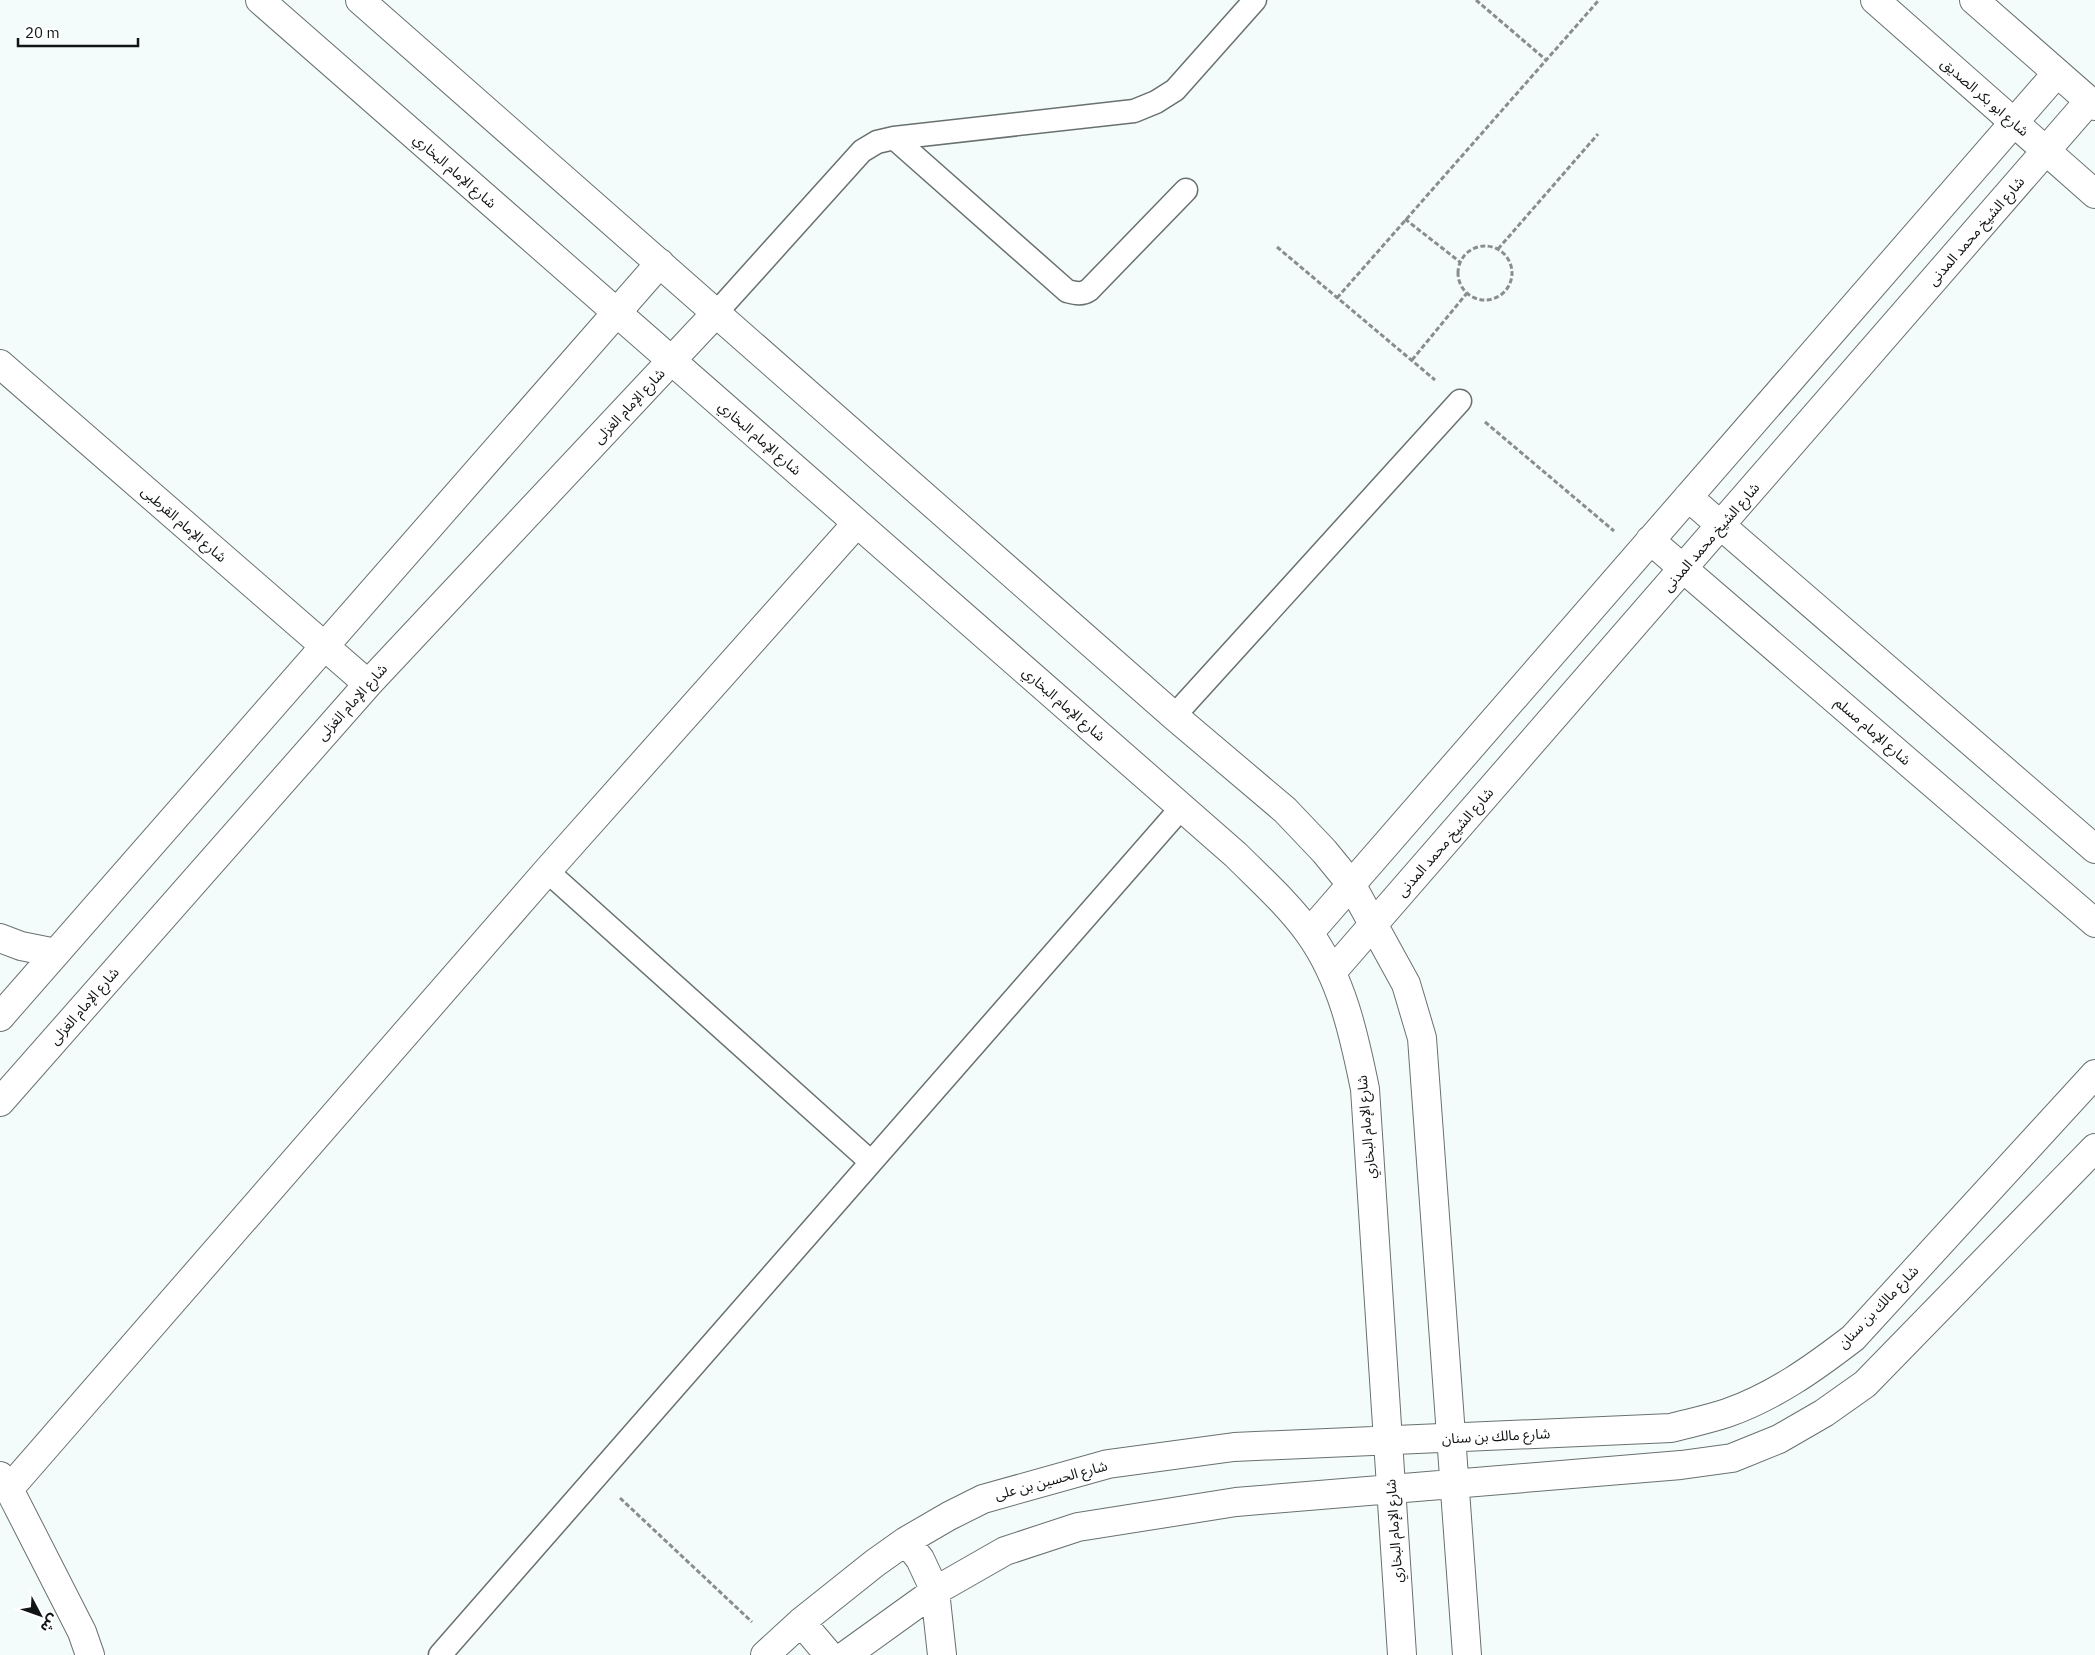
<svg xmlns="http://www.w3.org/2000/svg" width="2095" height="1655" viewBox="0 0 2095 1655" font-family="'IBM Plex Sans','Noto Sans Arabic',sans-serif">
  <style>
    .lines { fill: none; stroke-linecap: round; stroke-linejoin: round }
    .lane-casing { stroke: #68716e; stroke-width: 25 }
    .street-casing { stroke: #68716e; stroke-width: 30 }
    .secondary-casing { stroke: #68716e; stroke-width: 30 }
    .path { stroke: #888e8d; stroke-width: 3; stroke-dasharray: 5 2.5; stroke-linecap: butt }
    .lane { stroke: #fff; stroke-width: 22 }
    .street { stroke: #fff; stroke-width: 28 }
    .secondary { stroke: #fff; stroke-width: 28 }
    .labels { text-anchor: middle; stroke-width: 4; stroke-linejoin: round; paint-order: stroke }
    .street-label { font-size: 14px; fill: #111414; stroke: #fff }
  </style>
  <rect width="100%" height="100%" fill="#f3fcfa"/>
  <g class="lines">
    <defs>
      <path id="lane" d="M894 138 1067 291C1075 293 1082 295 1089 290L1186 190
        M716 313 862 151 877 142 894 138 1134 111 1156 102 1175 90 1255 0
        M1174 716 1460 401
        M547 871 871 1162
        M440 1655 1182 807"/>
      <path id="street" d="M260 0 1236 855C1261 880 1288 904 1309 933 1342 979 1354 1035 1365 1089L1402 1655
        M360 0 1174 716 1285 810 1324 851 1351 884 1406 984 1422 1038 1467 1655
        M0 364 368 684
        M1688 497 2095 849
        M1650 540 2095 923
        M1309 933 2057 73
        M0 938 21 946 56 953
        M1332 972 2089 101
        M0 1017 660 263
        M0 1102 368 684 716 313
        M0 1476 9 1489 82 1632 90 1655
        M9 1489 547 871 857 523
        M906 1541 920 1559 935 1591 942 1655
        M801 1622 829 1655
        M765 1655 801 1622 875 1563 906 1541 949 1516 983 1499 1108 1464 1234 1447 1671 1428C1690 1423 1709 1419 1727 1413 1775 1396 1814 1368 1853 1338L2095 1074
        M846 1655 935 1591 1005 1551 1078 1527 1236 1502 1681 1465 1732 1458 1779 1439 1824 1413 1865 1384 2095 1148"/>
      <path id="secondary" d="M1875 0 2095 194
        M1974 0 2095 106"/>
    </defs>
    <use href="#lane" class="lane-casing"/>
    <use href="#street" class="street-casing"/>
    <use href="#secondary" class="secondary-casing"/>
    <path class="path" d="M1476 0 1545 59
      M1405 219 1460 262
      M1458 273a27 27 0 1 1 54 0a27 27 0 1 1-54 0Z
      M1277 247 1435 380
      M1498 249 1598 134
      M1337 298 1599 0
      M1412 360 1467 293
      M1485 422 1614 531
      M620 1498 752 1622"/>
    <use href="#lane" class="lane"/>
    <use href="#street" class="street"/>
    <use href="#secondary" class="secondary"/>
  </g>
  <g class="labels">
    <g class="street-label">
      <text transform="translate(1985 97) rotate(41)" y="5">شارع ابو بكر الصديق</text>
      <text transform="translate(455 171) rotate(41)" y="5">شارع الإمام البخاري</text>
      <text transform="translate(1976 231) rotate(-49)" y="5">شارع الشيخ محمد المدنى</text>
      <text transform="translate(629 406) rotate(-47)" y="5">شارع الإمام الغزلى</text>
      <text transform="translate(760 438) rotate(41)" y="5">شارع الإمام البخاري</text>
      <text transform="translate(184 524) rotate(41)" y="5">شارع الإمام القرطبى</text>
      <text transform="translate(1711 537) rotate(-49)" y="5">شارع الشيخ محمد المدنى</text>
      <text transform="translate(352 702) rotate(-48)" y="5">شارع الإمام الغزلى</text>
      <text transform="translate(1064 704) rotate(41)" y="5">شارع الإمام البخاري</text>
      <text transform="translate(1873 731) rotate(41)" y="5">شارع الإمام مسلم</text>
      <text transform="translate(1445 842) rotate(-49)" y="5">شارع الشيخ محمد المدنى</text>
      <text transform="translate(84 1006) rotate(-49)" y="5">شارع الإمام الغزلى</text>
      <text transform="translate(1366 1127) rotate(-95)" y="5">شارع الإمام البخاري</text>
      <text transform="translate(1878 1307) rotate(-46)" y="5">شارع مالك بن سنان</text>
      <text transform="translate(1496 1436) rotate(-3)" y="5">شارع مالك بن سنان</text>
      <text transform="translate(1051 1480) rotate(-15)" y="5">شارع الحسين بن على</text>
      <text transform="translate(1394 1531) rotate(-94)" y="5">شارع الإمام البخاري</text>
    </g>
  </g>
  <g transform="translate(40 1615) rotate(131)" stroke="#ffffff" stroke-width="4" paint-order="stroke">
  <path d="M0-4L9 19L0 12L-9 19Z" fill="#111414"/>
  <text y="-8" font-size="14" font-weight="bold" text-anchor="middle" fill="#111414">ش</text>
  </g>
  <path d="M18 38v8h120v-8" fill="none" stroke="#111414" stroke-width="2.5"/>
  <text x="25" y="38" font-size="15" fill="#111414" stroke="#ffffff" stroke-width="4" paint-order="stroke">20 m</text>
</svg>
